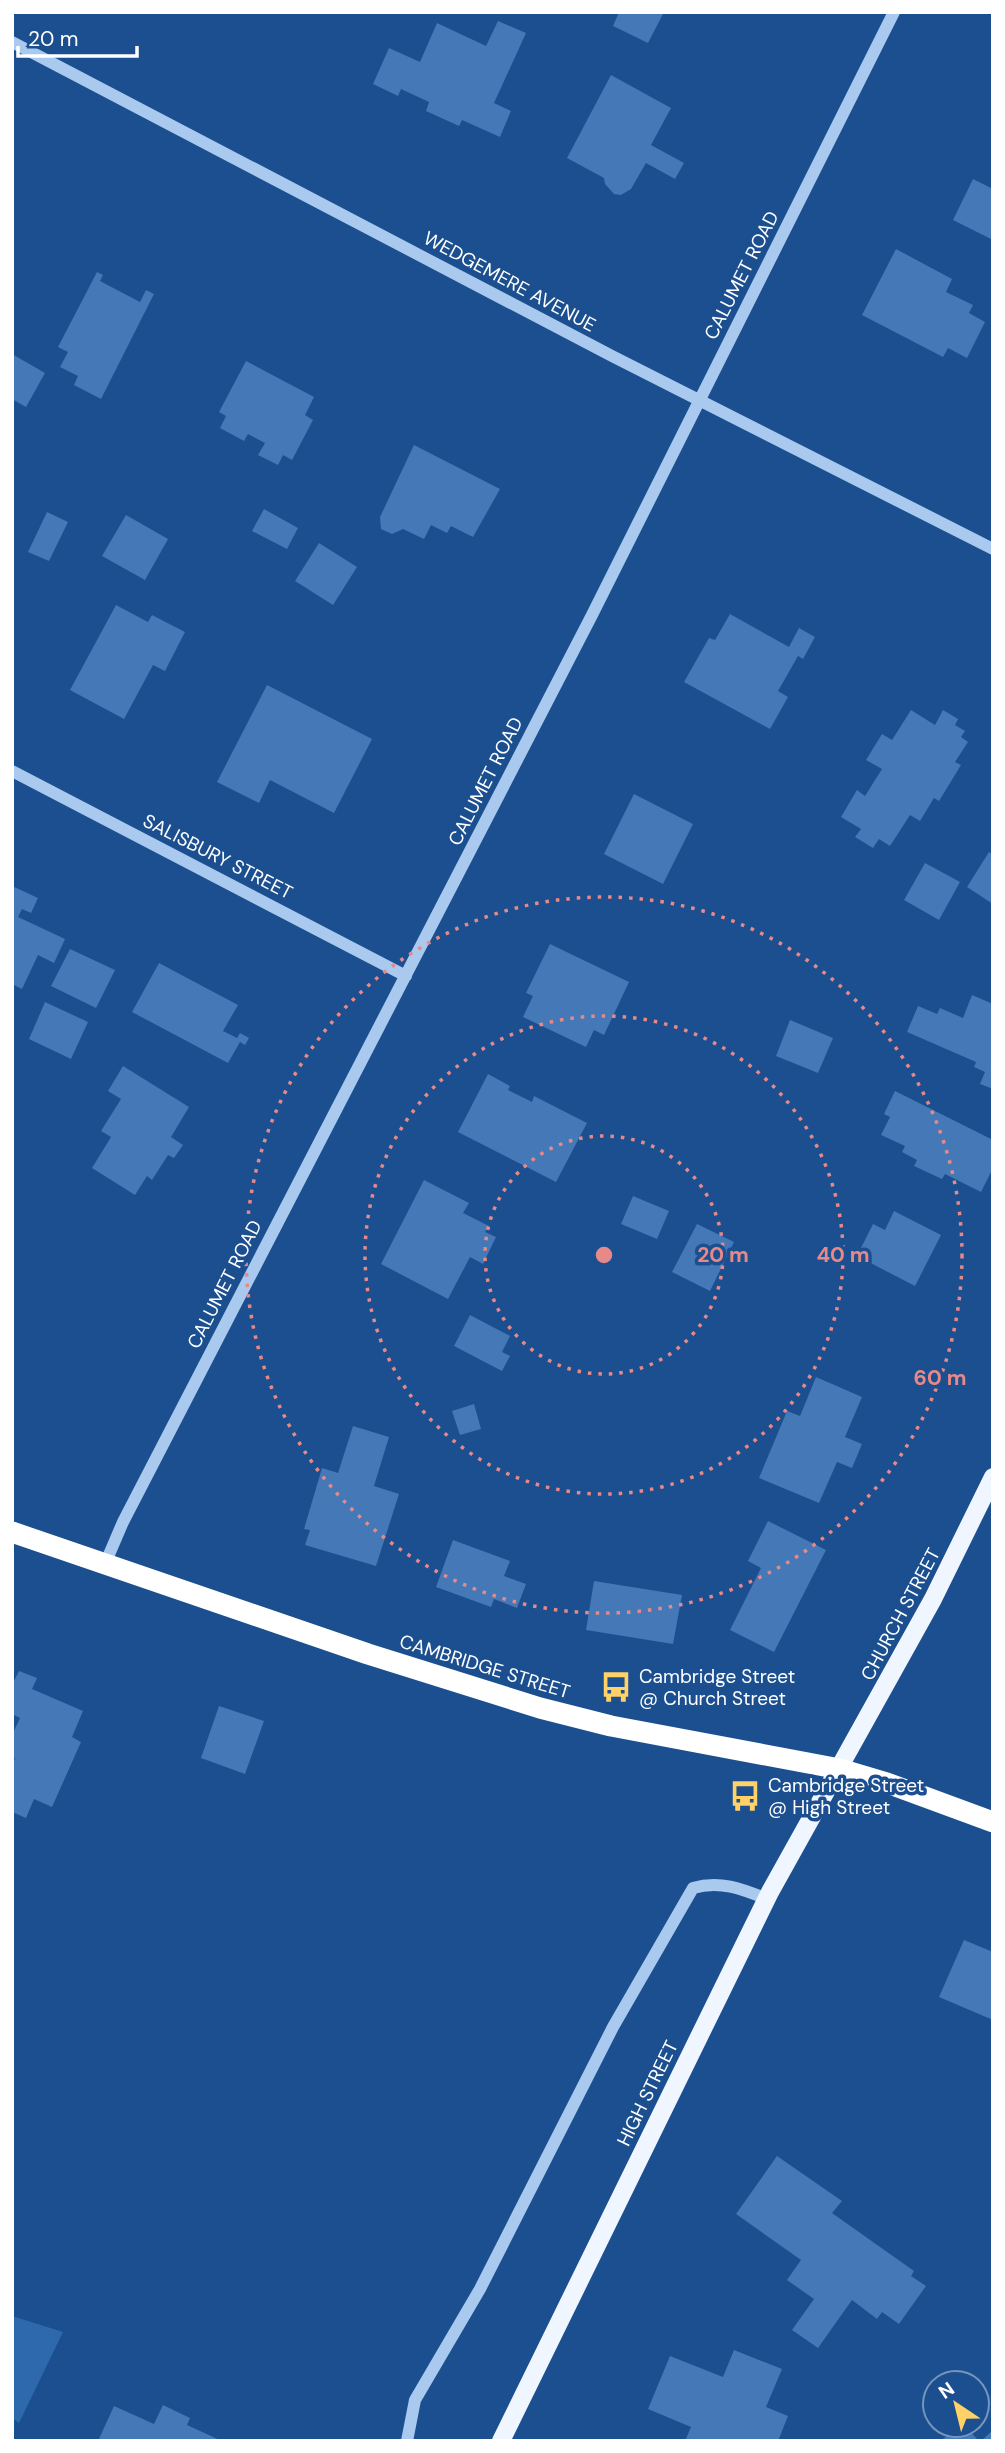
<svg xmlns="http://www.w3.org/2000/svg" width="1005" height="2453" viewBox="0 0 1005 2453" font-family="'DM Sans',sans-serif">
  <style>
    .green { fill: #2e69ad }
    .building { fill: #4478b7 }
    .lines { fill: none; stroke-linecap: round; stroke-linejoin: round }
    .minor { stroke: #a9c9ee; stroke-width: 12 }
    .major { stroke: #f0f6ff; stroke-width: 18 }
    .highway { stroke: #fff; stroke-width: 21 }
    .ring { fill: none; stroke: #e88989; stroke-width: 3.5; stroke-dasharray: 3.5 7 }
    .labels { text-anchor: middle; stroke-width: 7; stroke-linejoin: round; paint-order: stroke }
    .street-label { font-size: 19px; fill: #fff; stroke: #1b4f8f }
    .poi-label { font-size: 19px; fill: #fff; stroke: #1b4f8f; text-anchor: start }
    .centre { fill: #e88989; stroke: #1b4f8f; stroke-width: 3.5 }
    .ring-label { font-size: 21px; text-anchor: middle; font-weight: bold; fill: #e88989; stroke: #1b4f8f; stroke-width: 7; stroke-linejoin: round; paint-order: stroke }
  </style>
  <rect width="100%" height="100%" fill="#1b4f8f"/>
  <path class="green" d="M12 2316 63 2332 19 2423 12 2418Z"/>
  <path class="building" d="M619 12H664L648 43 613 26Z
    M498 21 526 33 494 103 511 111 500 137 462 120 459 126 426 111 429 102 401 89 398 96 373 84 389 48 420 62 437 23 486 46Z
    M611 75 671 108 651 145 684 163 675 179 646 163 631 189 621 195 614 194 605 184 604 178 567 158Z
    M973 179 993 189V240L953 220Z
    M896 249 952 279 946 292 973 305 969 313 985 322 967 358 948 348 943 357 862 315Z
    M97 272 103 275 100 281 140 302 146 290 154 294 101 399 74 385 78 376 60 367 68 352 58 347Z
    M12 354 45 373 26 407 12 399Z
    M246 361 314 397 305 415 313 420 292 460 283 455 278 465 258 455 265 443 248 434 244 441 220 428 226 416 219 412Z
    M414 445 500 489 473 537 451 526 447 533 431 525 424 539 403 529 392 534 381 529 380 517Z
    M264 509 298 528 287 549 252 531Z
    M47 512 68 522 49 561 28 552Z
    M126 515 168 539 145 580 102 556Z
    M319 543 357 567 333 605 295 581Z
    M116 605 148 622 152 615 185 632 165 671 153 665 124 719 70 690Z
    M730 614 789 647 799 628 815 637 803 659 798 656 778 691 788 697 770 729 684 682 709 638 715 640Z
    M267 685 372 739 334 813 270 780 259 803 217 782Z
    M911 710 935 725 943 710 958 719 955 725 965 731 961 737 968 742 955 762 961 765 939 801 934 798 920 821 910 815 890 846 879 839 873 848 855 837 861 829 841 817 857 790 865 796 882 769 866 760 882 734 892 740Z
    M634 794 693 824 663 884 604 854Z
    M989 852 993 855V904L967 887Z
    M925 863 960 882 939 920 904 900Z
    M12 886 38 898 31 913 22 909 18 917 65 939 54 963 38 955 22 989 12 984Z
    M550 944 629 982 604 1035 594 1030 586 1047 523 1017 533 996 526 993Z
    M70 949 115 970 96 1008 51 986Z
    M159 963 238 1005 223 1031 237 1038 240 1033 249 1038 245 1045 240 1042 228 1063 132 1012Z
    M972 995 993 1004V1089L980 1084 985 1072 974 1067 976 1062 907 1032 918 1006 937 1014 940 1008 963 1018Z
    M45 1002 88 1022 71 1059 29 1039Z
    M790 1020 833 1038 818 1073 776 1056Z
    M123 1066 189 1107 171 1137 183 1145 174 1158 168 1155 152 1180 147 1176 135 1195 92 1168 111 1137 101 1131 121 1099 108 1091Z
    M488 1074 510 1086 508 1090 532 1102 534 1096 587 1123 556 1182 458 1132Z
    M895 1091 993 1140V1168L981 1192 945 1174 942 1179 914 1166 917 1160 902 1152 905 1146 881 1135 890 1117 884 1114Z
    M424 1180 469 1203 463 1213 489 1226 485 1232 496 1237 483 1264 470 1257 448 1299 381 1264Z
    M633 1196 669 1211 657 1239 621 1224Z
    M894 1211 941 1235 915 1286 857 1256 873 1224 885 1230Z
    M697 1224 734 1242 710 1291 672 1272Z
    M470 1315 510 1336 502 1352 510 1356 502 1371 454 1346Z
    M816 1377 862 1397 845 1437 862 1444 852 1468 837 1462 819 1503 759 1478 787 1411 800 1416Z
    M474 1404 481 1429 460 1435 452 1411Z
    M353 1426 389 1437 374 1486 399 1494 376 1566 305 1545 310 1530 304 1529 322 1468 338 1473Z
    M768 1521 826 1550 774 1652 730 1630 761 1568 748 1561Z
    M453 1540 510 1561 504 1576 526 1584 517 1608 494 1599 491 1607 436 1587Z
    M594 1581 682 1595 673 1644 586 1630Z
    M19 1671 37 1678 32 1689 83 1711 72 1737 81 1742 52 1807 34 1799 26 1818 12 1812V1765L15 1758 12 1757V1735L20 1718 12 1714V1685Z
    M219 1706 264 1721 245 1774 201 1758Z
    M964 1940 993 1952V2020L939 1997Z
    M777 2156 842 2201 832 2213 914 2271 911 2276 926 2286 899 2324 882 2312 877 2319 852 2300 818 2348 792 2330 814 2299 787 2280 801 2260 736 2214Z
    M734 2350 782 2369 766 2407 788 2416 778 2441H685L691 2427 648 2409 670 2356 723 2377Z
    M163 2405 190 2418 187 2425 222 2441H98L114 2406 154 2424Z
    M959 2425H964L979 2441H941Z
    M993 2430V2441H981Z"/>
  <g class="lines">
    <path class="minor" d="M12 42 612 356 993 549
      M12 771 406 976
      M105 1564 123 1522 592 615 894 12
      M407 2441 415 2400 480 2289 613 2027 693 1888C720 1880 742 1889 767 1899"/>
    <path class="major" d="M501 2441 770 1892 933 1599 993 1477"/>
    <path class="highway" d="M12 1532 368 1654 540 1708 611 1726 840 1769 887 1783 993 1822"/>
  </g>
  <g class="ring">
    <circle cx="604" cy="1255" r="119"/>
    <circle cx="604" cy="1255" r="239"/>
    <circle cx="604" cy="1255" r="358"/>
  </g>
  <defs>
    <symbol id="bus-bare" viewBox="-9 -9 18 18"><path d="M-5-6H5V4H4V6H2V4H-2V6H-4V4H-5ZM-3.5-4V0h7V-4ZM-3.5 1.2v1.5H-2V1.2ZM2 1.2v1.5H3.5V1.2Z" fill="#ffd166" stroke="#1b4f8f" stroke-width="2.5" paint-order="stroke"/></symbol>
  </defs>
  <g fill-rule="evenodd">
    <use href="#bus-bare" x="594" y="1665" width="44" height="44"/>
    <use href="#bus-bare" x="723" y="1774" width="44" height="44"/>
  </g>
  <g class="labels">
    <g class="street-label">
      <text transform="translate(741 275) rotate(-63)" y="7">CALUMET ROAD</text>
      <text transform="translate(510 281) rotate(28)" y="7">WEDGEMERE AVENUE</text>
      <text transform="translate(485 781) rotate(-63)" y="7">CALUMET ROAD</text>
      <text transform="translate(218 856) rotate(27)" y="7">SALISBURY STREET</text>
      <text transform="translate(224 1284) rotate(-63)" y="7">CALUMET ROAD</text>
      <text transform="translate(900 1614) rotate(-62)" y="7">CHURCH STREET</text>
      <text transform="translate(485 1666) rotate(17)" y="7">CAMBRIDGE STREET</text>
      <text transform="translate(647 2093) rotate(-64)" y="7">HIGH STREET</text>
    </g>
    <g class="poi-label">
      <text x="639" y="1683">Cambridge Street<tspan x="639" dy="22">@ Church Street</tspan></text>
      <text x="768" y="1792">Cambridge Street<tspan x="768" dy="22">@ High Street</tspan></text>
    </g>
  </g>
  <circle cx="604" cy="1255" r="10" class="centre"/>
  <g class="ring-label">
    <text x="723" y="1262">20 m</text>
    <text x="843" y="1262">40 m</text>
    <text x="940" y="1385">60 m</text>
  </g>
  <rect width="1005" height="2453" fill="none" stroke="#ffffff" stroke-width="28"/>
  <g transform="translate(956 2404) rotate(325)"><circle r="33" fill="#1b4f8f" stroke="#7695bc" stroke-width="2"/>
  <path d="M0-5L12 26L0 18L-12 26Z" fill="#ffd166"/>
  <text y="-10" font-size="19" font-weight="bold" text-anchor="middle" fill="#ffffff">N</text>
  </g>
  <path d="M18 46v10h119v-10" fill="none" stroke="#ffffff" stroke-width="3.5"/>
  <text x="28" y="46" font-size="21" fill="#ffffff" stroke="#1b4f8f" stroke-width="5" paint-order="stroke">20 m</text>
</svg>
